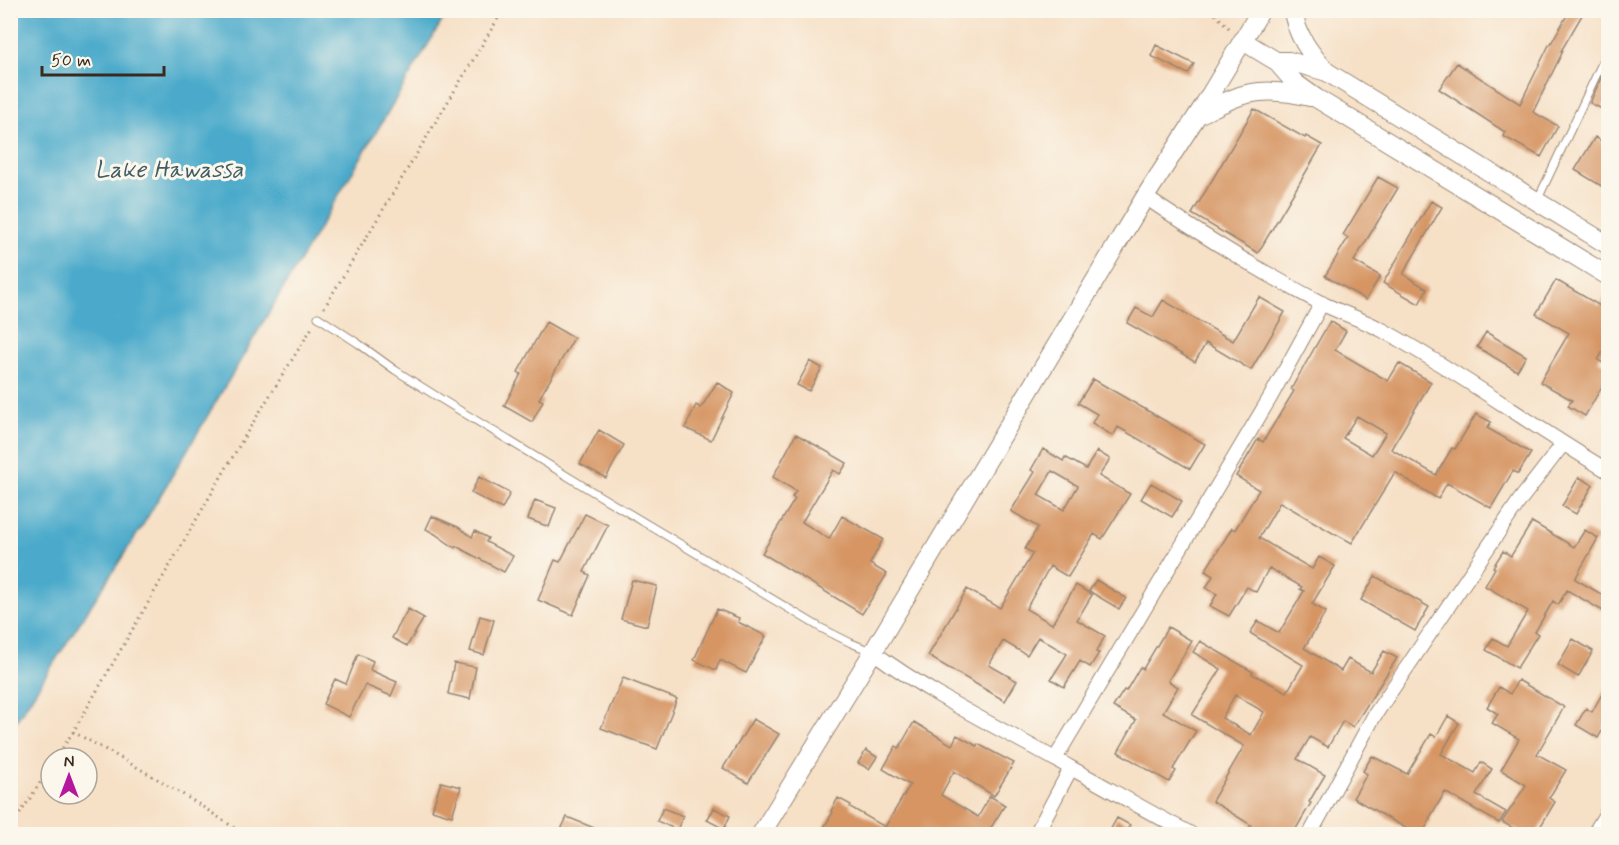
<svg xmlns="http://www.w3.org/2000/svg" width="1619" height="845" viewBox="0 0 1619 845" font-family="Mynerve,sans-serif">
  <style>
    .water { fill: #4caacb; stroke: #446a74; stroke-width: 1.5 }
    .building { fill: #d69564; fill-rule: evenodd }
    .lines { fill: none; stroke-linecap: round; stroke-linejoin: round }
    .service-casing { stroke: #988572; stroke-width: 9 }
    .minor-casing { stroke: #988572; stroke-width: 16 }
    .secondary-casing { stroke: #988572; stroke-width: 20 }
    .path { stroke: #988572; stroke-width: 3; stroke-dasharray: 1.5 4.5; stroke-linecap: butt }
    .service { stroke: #fff; stroke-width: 7 }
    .minor { stroke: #fff; stroke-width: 14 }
    .secondary { stroke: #fff; stroke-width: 18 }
    .labels { text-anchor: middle; stroke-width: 6; stroke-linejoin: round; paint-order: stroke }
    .water-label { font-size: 24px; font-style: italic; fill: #425d63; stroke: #fbf7ec }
  </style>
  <rect width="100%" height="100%" fill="#fbf7ec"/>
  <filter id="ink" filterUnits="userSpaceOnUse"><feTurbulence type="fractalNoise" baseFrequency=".0167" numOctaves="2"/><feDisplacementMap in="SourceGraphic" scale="12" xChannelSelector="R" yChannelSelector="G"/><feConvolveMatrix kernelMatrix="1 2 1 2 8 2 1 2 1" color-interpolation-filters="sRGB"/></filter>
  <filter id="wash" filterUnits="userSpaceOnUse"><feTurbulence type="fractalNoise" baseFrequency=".008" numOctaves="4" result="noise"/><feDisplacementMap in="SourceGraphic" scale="24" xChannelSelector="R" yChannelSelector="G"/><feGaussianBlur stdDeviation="1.35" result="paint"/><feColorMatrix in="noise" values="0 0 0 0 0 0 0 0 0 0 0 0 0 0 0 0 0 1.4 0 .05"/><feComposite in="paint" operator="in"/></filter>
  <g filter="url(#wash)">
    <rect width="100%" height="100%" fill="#f6e0c6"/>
    <path class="water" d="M11 10 448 11 141 528 11 729Z"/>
    <g id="blocks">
      <path class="building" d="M1570 10H1585L1561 51H1563L1533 112 1558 126 1541 157 1503 136 1505 132 1439 89 1457 63 1520 104 1549 45H1550Z
        M1156 45 1194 64 1188 74 1151 56Z
        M1608 62V98L1602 109 1590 103Z
        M1254 109 1305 138 1306 136 1322 145 1258 253 1192 214Z
        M1595 137 1608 145V190L1575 170Z
        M1378 177 1398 188 1354 261 1380 276 1366 300 1325 276 1348 238 1343 235Z
        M1431 201 1442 207 1403 274 1427 289 1419 304 1383 283Z
        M1556 280 1600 306 1608 291V343L1598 360 1608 366V376L1585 416 1568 406 1572 400 1540 382 1569 333 1536 314Z
        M1259 297 1285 312 1251 370 1206 343 1195 362 1127 323 1136 308 1153 317 1163 300 1233 341Z
        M1330 321 1346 331 1335 350 1388 381 1399 363 1431 382 1391 449 1436 475 1452 448 1455 449 1476 414 1491 422 1487 428 1531 453 1518 474 1513 471 1491 508 1447 483 1438 499 1395 472 1352 543 1336 534V535L1280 502 1259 538 1312 569 1319 557 1335 566 1312 604 1326 612 1304 648 1341 671 1348 659 1371 672 1384 651 1397 658 1353 727 1343 721 1328 747 1310 737 1297 759 1325 775 1309 802 1311 803 1293 834H1259L1249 828 1251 825 1212 801 1244 746 1192 715 1221 669 1193 652 1200 641 1253 672 1252 674 1287 692 1303 665 1250 633 1258 621 1279 633 1304 591 1300 589 1302 587 1269 568 1256 592 1247 587 1229 616 1210 606 1217 594 1206 588 1213 576 1205 571 1232 528 1235 530 1259 490 1236 476 1258 439 1263 442 1294 391 1291 389ZM1357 416 1386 433 1372 455 1343 438ZM1235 695 1264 712 1251 735 1222 718Z
        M546 322 574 338 539 399 543 401 532 422 504 406 521 374 518 372Z
        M1486 332 1526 356 1517 371 1477 347Z
        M810 361 822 368 809 391 797 385Z
        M1093 379 1205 444 1190 469 1118 427 1113 436 1092 423 1097 414 1078 403Z
        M717 382 734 393 711 440 685 428 696 405 701 408Z
        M599 430 624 445 606 478 580 464Z
        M796 434 847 463 840 474 833 470 802 522 829 539 842 516 883 539 870 564 887 574 862 614 762 553 795 499 792 497 796 491 773 477Z
        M1043 449 1063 461 1065 457 1086 469 1097 451 1110 459 1099 476 1130 494 1102 539 1094 534 1068 577 1050 566 1026 609 1052 624 1076 585 1092 595 1077 620 1105 636 1096 652 1099 653 1090 667 1080 661 1064 687 1051 679 1067 654 1038 637 1027 655 1003 641 989 665 1017 681 1005 701 928 656 967 589 1000 608 1033 553 1025 549 1038 527 1011 511 1035 472 1031 470ZM1052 471 1078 486 1064 510 1038 495Z
        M479 477 510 493 502 509 471 493Z
        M1579 477 1593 485 1576 514 1562 506Z
        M1151 483 1182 501 1172 517 1141 499Z
        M535 500 556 508 549 527 528 519Z
        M585 514 608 525 584 572 590 575 573 615 538 600 555 560 560 562Z
        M432 516 458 527 472 537 475 531 488 538 486 542 513 556 504 572 456 546 455 548 435 534 426 529Z
        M1532 522 1574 547 1585 530 1598 538 1575 579 1608 598V614L1567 590 1558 605 1553 601 1535 632 1538 634 1517 668 1486 650 1493 638 1507 646 1528 611 1485 586 1495 568 1493 567 1503 551 1511 556Z
        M1375 576 1429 607 1415 631 1361 600Z
        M632 580 657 586 647 626 621 619Z
        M1096 580 1126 598 1119 609 1089 591Z
        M408 609 424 618 407 646 392 638Z
        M717 609 739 618 738 622 766 636 746 673 720 660 716 670 694 660Z
        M480 616 494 620 484 655 470 651Z
        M1168 627 1192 641 1168 681 1178 687 1163 712 1196 731 1173 769 1176 771 1169 782 1118 752 1136 720 1113 707 1124 690 1126 691 1140 667 1143 669Z
        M1573 639 1593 651 1578 677 1558 665Z
        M358 654 373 661 370 670 397 682 391 696 365 685 349 717 323 704 335 679 346 684Z
        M454 663 476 667 470 699 448 694Z
        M623 678 677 699 657 749 601 728Z
        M1518 680 1564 707 1537 754 1566 770 1549 798 1555 802 1536 834H1524L1502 822 1526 785 1501 770 1519 739 1492 723 1498 714 1487 707 1499 687 1510 694Z
        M1608 683V720L1598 738 1576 725 1586 708 1592 712Z
        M1448 716 1459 723 1441 754 1475 773 1481 762 1492 769 1476 795 1506 812 1499 823 1445 792 1429 819 1430 820 1422 834H1416L1353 798 1367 774 1363 771 1372 756 1407 774 1431 734 1436 737Z
        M753 719 779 734 748 783 723 768Z
        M914 722 952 745 957 735 977 746 978 744 1014 763 994 796 954 771 941 795 978 817 990 796 1005 805 987 834H820L833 812 831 811 838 798 851 805 850 807 885 827 910 785 883 769 896 746 899 748Z
        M866 750 877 757 869 769 858 763Z
        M441 782 461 787 452 816 432 810Z
        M663 808 683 816 677 830 657 821Z
        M714 808 730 816 724 829 707 820Z
        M567 817 609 834H559Z
        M1117 818 1130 825 1124 834H1108Z"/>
    </g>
  </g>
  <g filter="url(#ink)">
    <use href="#blocks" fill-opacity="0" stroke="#988572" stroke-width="1.5"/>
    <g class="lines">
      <defs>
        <path id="service" d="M1537 201 1603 61
          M318 317 359 344 395 370 441 399 590 490 821 628 851 643 873 652"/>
        <path id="minor" d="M1145 197C1202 235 1260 272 1321 303 1341 313 1364 320 1384 331 1461 373 1532 426 1608 471
          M873 652C935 698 1004 730 1071 768 1111 790 1150 813 1191 834
          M1055 759 1271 396 1322 303
          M1036 834 1071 768
          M1310 834 1374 716 1520 500 1563 444
          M1594 834 1608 811"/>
        <path id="secondary" d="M1293 10C1296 35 1310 53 1326 71
          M1243 41 1276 61 1295 83 1316 98 1608 276
          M1276 61H1289L1327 72 1608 245
          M1198 115C1209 110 1220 104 1232 99 1257 88 1284 91 1310 97
          M761 834 873 652 1145 197 1204 105 1261 10"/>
      </defs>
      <use href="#service" class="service-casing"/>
      <use href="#minor" class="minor-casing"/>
      <use href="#secondary" class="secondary-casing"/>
      <path class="path" d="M1211 10 1230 29
        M324 308 503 10
        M73 732C131 763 189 796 243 834
        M56 758 73 732 246 434 313 326
        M10 829 51 766"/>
      <use href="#service" class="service"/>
      <use href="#minor" class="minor"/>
      <use href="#secondary" class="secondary"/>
    </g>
  </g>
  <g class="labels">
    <g class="water-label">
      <text x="169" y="177">Lake Hawassa</text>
    </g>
  </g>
  <rect width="1619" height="845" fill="none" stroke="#fbf7ec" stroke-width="36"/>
  <g transform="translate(69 776)"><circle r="28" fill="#fbf7ec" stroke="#aea59a" stroke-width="1.5"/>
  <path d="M0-4.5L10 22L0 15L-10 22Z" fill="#b5179e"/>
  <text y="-9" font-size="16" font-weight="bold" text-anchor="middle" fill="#3b2a1e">N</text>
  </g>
  <path d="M42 66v9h122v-9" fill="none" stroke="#3b2a1e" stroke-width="3"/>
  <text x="51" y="66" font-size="18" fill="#3b2a1e" stroke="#fbf7ec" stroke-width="4.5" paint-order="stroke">50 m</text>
</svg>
